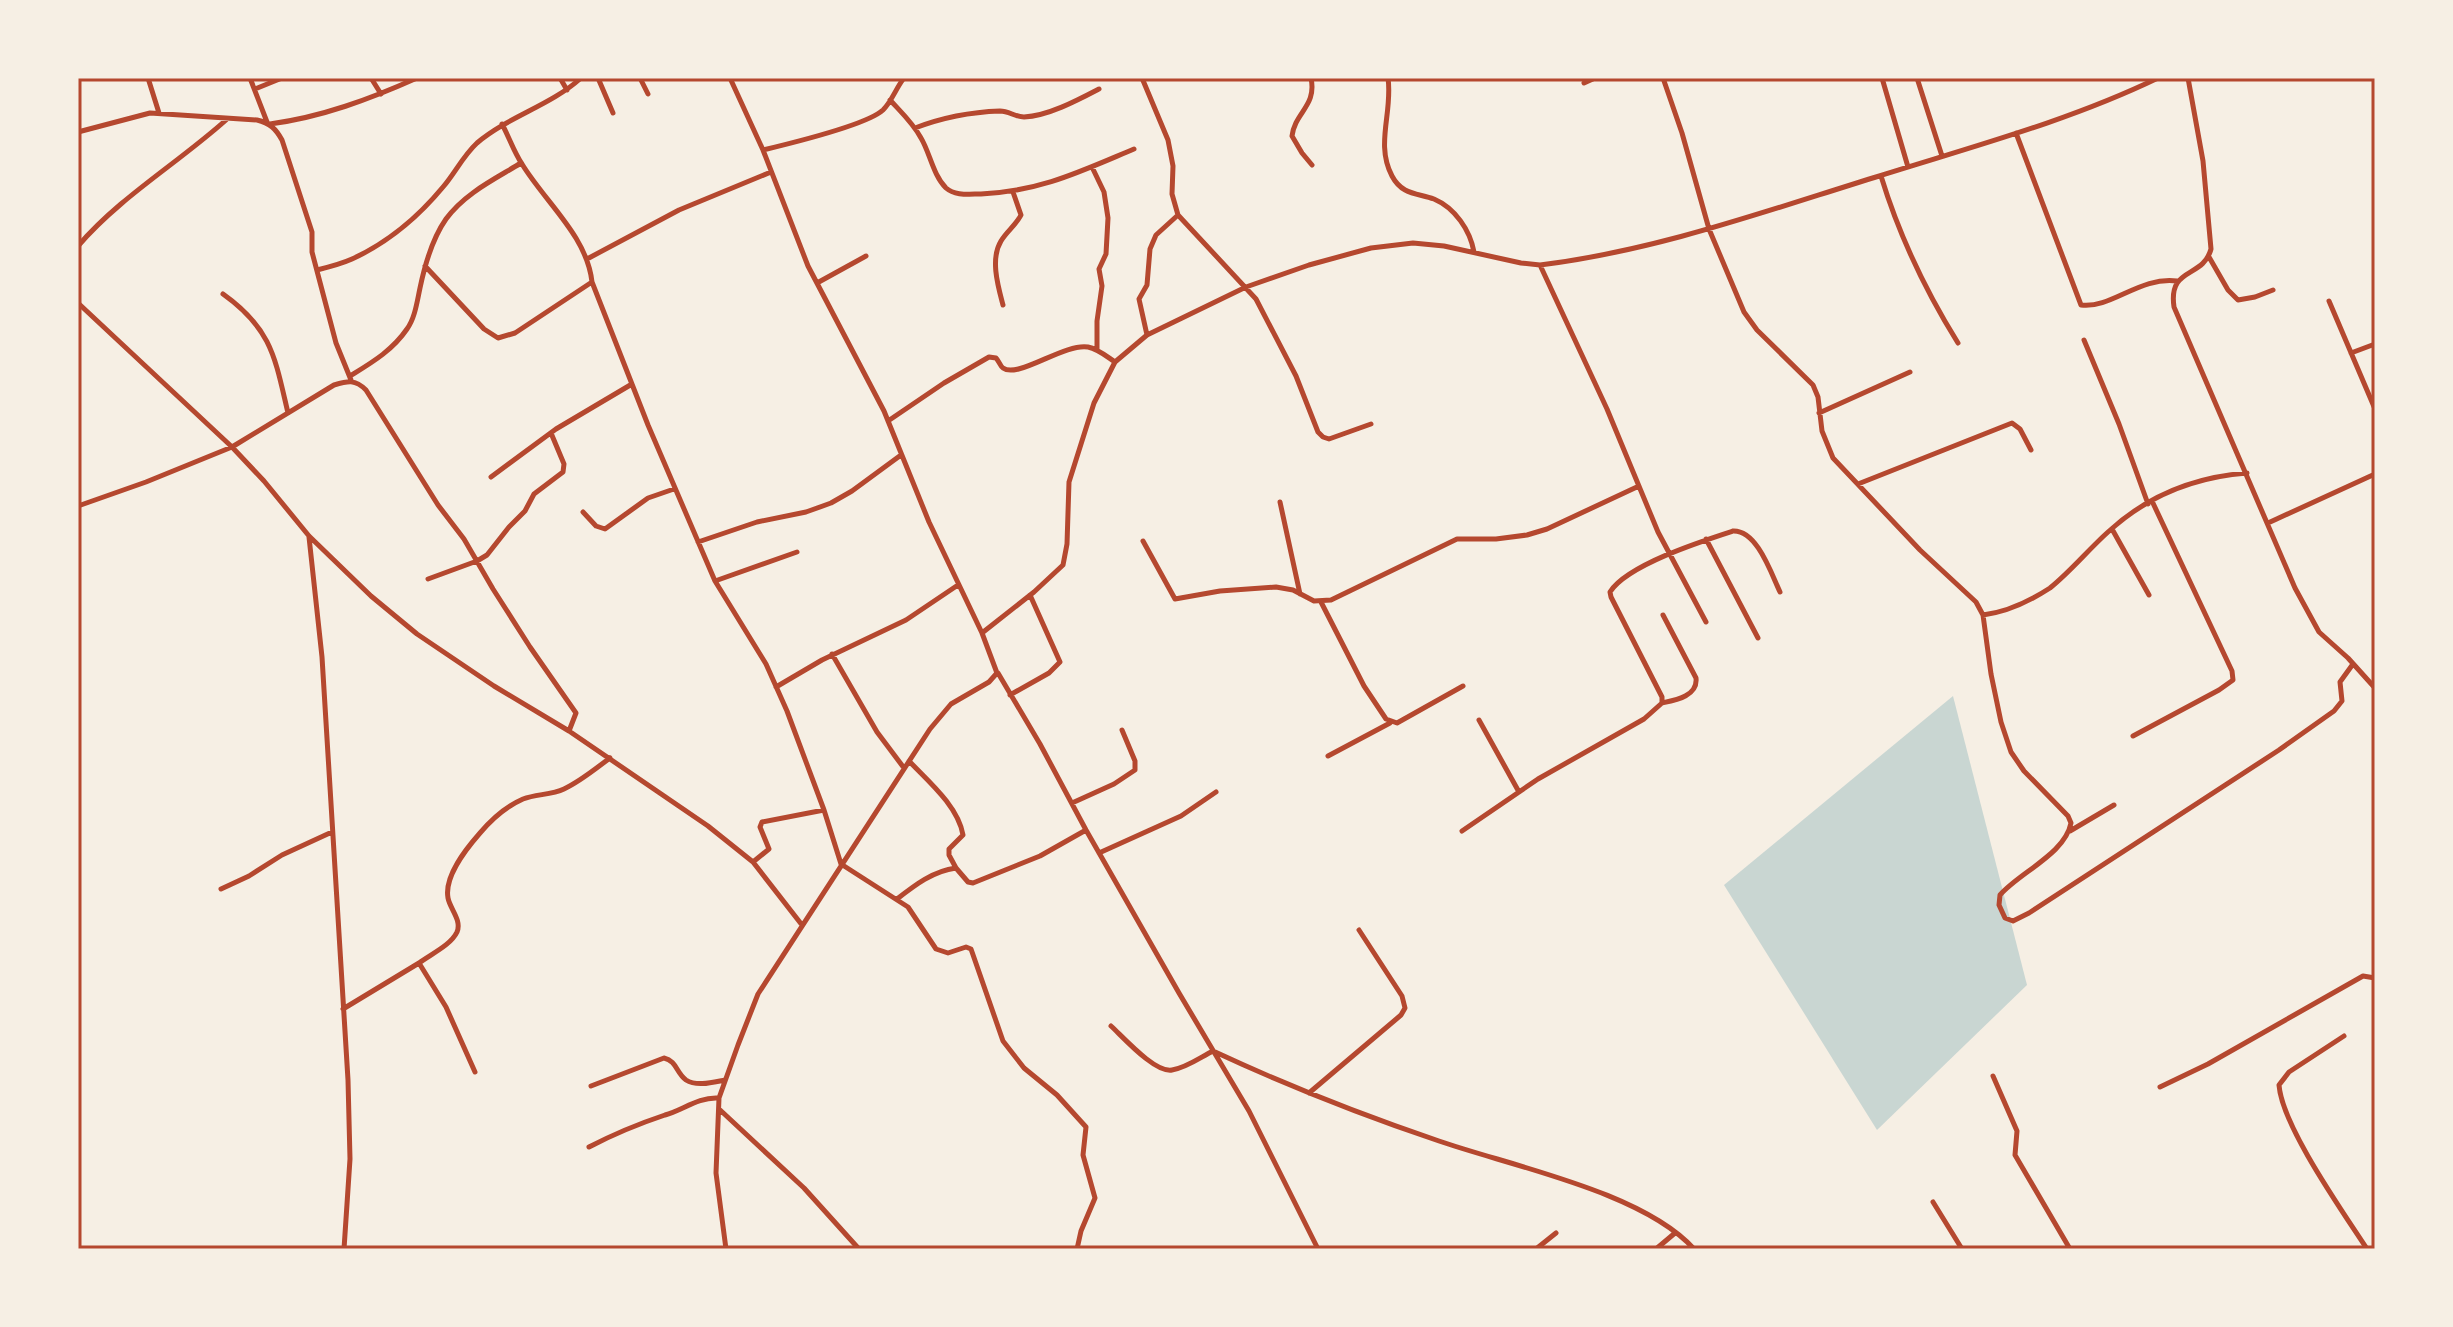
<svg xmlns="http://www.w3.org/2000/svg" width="2453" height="1327" viewBox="0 0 2453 1327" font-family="Merriweather,serif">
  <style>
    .water { fill: #c9d6d2 }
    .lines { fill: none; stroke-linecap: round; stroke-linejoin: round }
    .minor { stroke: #b5482f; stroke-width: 5 }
    .neatline { fill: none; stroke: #b5482f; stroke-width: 3 }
  </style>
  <rect width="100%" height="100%" fill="#f6efe4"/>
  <path class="water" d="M1953 696 2027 985 1877 1130 1724 885Z"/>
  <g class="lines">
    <path class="minor" d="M148 78 159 113
      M250 78 267 122
      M371 78 381 94
      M560 78 567 90
      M598 78 613 113
      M640 78 648 94
      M1142 78 1168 140 1173 166 1172 194 1178 215 1256 299 1296 376 1318 432 1323 437 1329 439 1371 424
      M1311 78C1317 106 1295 112 1292 136L1302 153 1312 165
      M1388 78C1393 112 1375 144 1392 176 1402 195 1417 193 1434 199 1455 208 1470 230 1474 252
      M1663 78 1682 133 1709 229 1744 312 1757 330 1813 385 1818 397 1822 431 1833 458 1920 550 1976 602 1983 615 1991 674 2001 722 2011 752 2024 771 2068 816 2071 823C2065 854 2020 872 2000 895L1999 905 2005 918 2013 921 2029 913 2279 750 2334 711 2342 701 2340 682 2353 664
      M1882 78 1908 167
      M1917 78 1942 156
      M2188 78 2203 161 2211 249C2203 279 2168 266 2174 307L2295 588 2319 632 2348 658 2375 688
      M1584 83 1595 78
      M255 89 282 78
      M890 100C901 112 913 123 921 138 930 153 933 175 946 188 955 196 969 194 981 194 1041 191 1079 172 1134 149
      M270 124C322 117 370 99 417 78
      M915 128C941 118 972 112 1000 111 1009 111 1015 117 1024 117 1048 116 1078 100 1099 89
      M78 132 150 113 257 120C270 123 276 129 282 140L312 232V252L336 343 351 380
      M2016 133 2081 305C2111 309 2140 276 2177 281
      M763 150C788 144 867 125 883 110 892 101 896 88 904 78
      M1092 167 1104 192 1108 218 1106 254 1099 269 1102 286 1097 321V350
      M1881 176C1899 235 1925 290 1958 343
      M78 246C120 197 178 163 226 120
      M2209 257 2228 290 2238 300 2255 297 2273 290
      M587 259 679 210 771 172
      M1540 265 1607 409 1658 532 1706 622
      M425 266 484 329 498 338 515 333 592 282C587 236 545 202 522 164 514 152 509 137 502 124
      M317 270C329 267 341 264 352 259 387 243 419 216 443 187 455 173 463 156 477 143 509 116 550 106 581 78
      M592 282 648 425 715 581 766 664 787 711 824 810 841 864 908 907 936 949 948 953 966 947 971 949 1003 1041 1024 1068 1057 1095 1086 1127 1083 1155 1095 1198 1081 1231 1077 1249
      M817 283 866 256
      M223 294C272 329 275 358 288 413
      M2329 301 2375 409
      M78 303 232 447 264 481 309 536 371 596 417 634 494 686 569 731 708 826 753 862 802 925
      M1003 305C998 286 990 259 1001 241 1007 231 1016 225 1021 215L1013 192
      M1147 335 1139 299 1147 285 1150 249 1156 235 1178 215
      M2084 340 2119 424 2148 504
      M2351 353 2375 344
      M350 376C371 363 392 351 407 329 415 318 417 302 420 288 425 264 432 239 446 219 465 193 495 179 521 163
      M1819 413 1910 372
      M888 421 944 383 989 357 996 358C999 361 1000 366 1003 368 1018 379 1064 343 1088 347 1098 349 1106 356 1115 362
      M491 477 556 429 632 384
      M1858 484 2012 423 2020 429 2031 450
      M1280 502 1300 594
      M78 506 146 482 232 447 334 385C348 381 355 379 366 390L438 505 464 539 493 589 530 647 576 713 569 731
      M583 512 596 526 605 529 648 498 674 489
      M2268 523 2375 474
      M2112 529 2149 595
      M309 537 322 657 348 1080 350 1159 344 1249
      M1706 539 1758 638
      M1143 541 1175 599 1220 591 1276 587 1293 590 1314 601 1331 600 1457 539H1496L1527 535 1547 529 1639 486
      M698 542 757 522 806 512 831 503 852 491 901 455
      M428 579 477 561 487 555 509 527 525 511 534 494 563 472 564 464 551 433
      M715 581 797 552
      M1321 602 1364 686 1386 719 1397 723 1463 686
      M1983 615C2007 612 2030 601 2050 588 2071 571 2088 550 2108 532 2147 496 2194 477 2247 473
      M982 633 1034 592 1063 565 1067 544 1069 482 1094 403 1115 362 1147 335 1246 287 1309 265 1371 248 1413 243 1444 246 1521 263 1540 265C1655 251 1766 211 1876 177 1971 147 2069 121 2158 78
      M832 654 877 732 904 768
      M998 673 1040 744 1086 830 1179 993 1249 1111 1318 1249
      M776 687 822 660 906 620 958 585
      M1010 695 1049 673 1060 662 1030 595
      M1662 703C1676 700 1698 696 1696 678L1663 615
      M1479 720 1519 792
      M2133 736 2219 690 2233 680 2232 671 2152 501
      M1328 756 1390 723
      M909 761C928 781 958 806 963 835L949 849V855L956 868
      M1072 803 1114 784 1135 770V761L1122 730
      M1462 831 1538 779 1644 719 1662 703V697L1611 597 1610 592C1627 565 1702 541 1733 531 1757 530 1771 573 1780 592
      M2070 831 2114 805
      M1099 853 1181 816 1216 792
      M753 862 769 849 760 827 762 822 824 810
      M221 889 249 876 282 855 332 832
      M897 899C915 885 933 871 956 868L968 882 973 883 1040 856 1086 830
      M419 963C431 954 451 945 457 932 462 920 450 909 448 898 444 876 466 849 480 833 491 820 507 806 523 799 536 794 551 795 564 789 581 781 595 769 610 758
      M343 1009 419 963 446 1007 475 1072
      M1111 1026C1124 1038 1155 1073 1172 1070 1186 1068 1201 1057 1213 1051 1286 1085 1362 1115 1439 1141 1511 1166 1643 1192 1694 1249
      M2344 1036 2289 1072 2279 1085C2282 1126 2343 1212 2367 1249
      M1993 1076 2017 1131 2015 1155 2070 1249
      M591 1086 664 1058C677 1061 676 1073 686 1080 697 1087 714 1082 725 1080
      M2160 1087 2208 1064 2363 976 2375 978
      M1309 1093 1401 1015 1405 1008 1402 996 1359 930
      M719 1109 804 1188 859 1249
      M589 1147C614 1134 638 1124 665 1115 683 1110 698 1097 718 1098
      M1933 1202 1962 1249
      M726 1249 716 1173 719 1098 738 1045 758 994 930 729 951 704 989 682 997 673 982 633 929 522 884 411 808 266 763 150 730 78
      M1536 1249 1556 1233
      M1656 1249 1675 1233"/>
  </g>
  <rect width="2453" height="1327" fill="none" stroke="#f6efe4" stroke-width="160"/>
  <rect x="80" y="80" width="2293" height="1167" class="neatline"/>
</svg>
